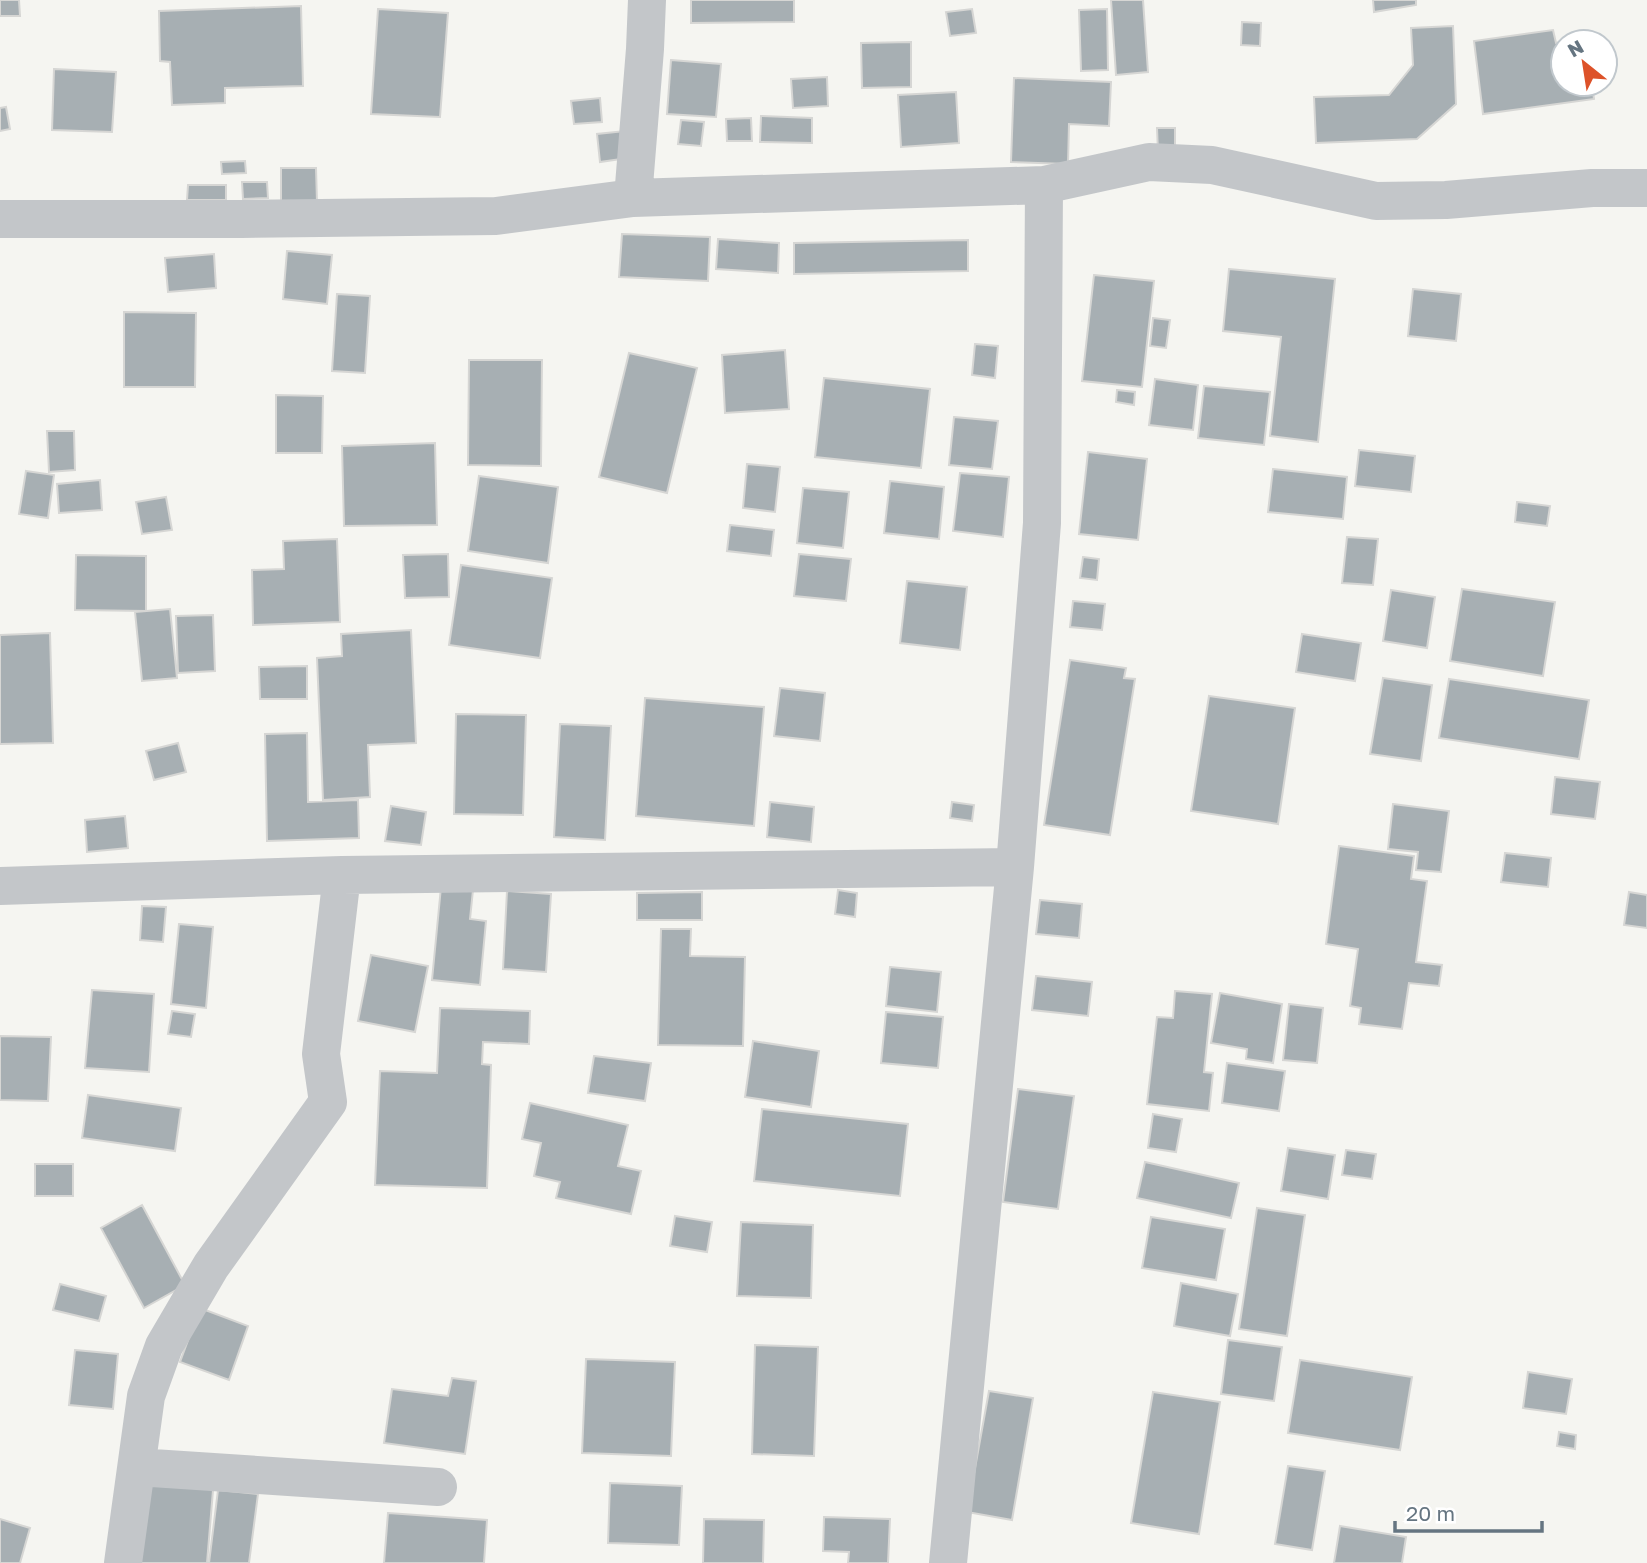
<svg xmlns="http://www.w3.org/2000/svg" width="1647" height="1563" viewBox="0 0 1647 1563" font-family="'Golos Text',sans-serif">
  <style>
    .building { fill: #a7afb3; stroke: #d6d6d4; stroke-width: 2 }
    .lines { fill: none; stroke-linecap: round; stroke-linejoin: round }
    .minor { stroke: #c3c6c9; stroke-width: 38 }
  </style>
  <rect width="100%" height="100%" fill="#f5f5f1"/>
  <path class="building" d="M0 0H19L20 16H0Z
    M691 0H794V22L691 23Z
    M1111 0H1143L1148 72 1116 75Z
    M1373 0H1416V5L1374 12Z
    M301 6 303 86 225 88V103L172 105 170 62 160 61 159 11Z
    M378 9 448 13 440 117 371 114Z
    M972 9 976 33 950 36 946 12Z
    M1107 9 1108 70 1081 71 1079 10Z
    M1242 22 1261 23 1260 46 1241 45Z
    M1453 26 1456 104 1417 139 1316 143 1314 97 1389 95 1413 65 1411 28Z
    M1553 30 1556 43 1563 42V84H1592L1594 99 1483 114 1474 41Z
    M911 42V87L862 88 861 43Z
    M671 60 721 64 716 117 667 114Z
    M54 69 116 72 112 132 52 130Z
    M827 77 828 106 793 108 791 79Z
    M1014 78 1111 82 1109 126 1069 124 1068 164 1011 162Z
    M956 92 959 143 901 147 898 95Z
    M600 98 602 122 574 124 571 101Z
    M6 107 10 129 0 131V108Z
    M761 116 812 118V143L760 142Z
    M751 118 752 141H727L726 119Z
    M681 120 704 122 701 146 678 144Z
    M1157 128H1175V152H1158Z
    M625 131 628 158 600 162 597 134Z
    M245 161 246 173 222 174 221 162Z
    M281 168H316L317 202 281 203Z
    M242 182H267L268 198 243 199Z
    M188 185H226V200H187Z
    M622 234 710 237 708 281 619 277Z
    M718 239 779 243 778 273 716 269Z
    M968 240V271L794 274V243Z
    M287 251 332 255 327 304 283 299Z
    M214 254 216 288 168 292 165 258Z
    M1229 269 1335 279 1318 442 1270 436 1281 337 1223 331Z
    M1094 275 1154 281 1142 387 1082 381Z
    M1413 289 1461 294 1456 341 1408 336Z
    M337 294 370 296 365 373 332 371Z
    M124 312 196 313 195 387H124Z
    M1153 318 1170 320 1166 348 1150 346Z
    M975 344 998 346 995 378 972 375Z
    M785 350 789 409 725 413 722 355Z
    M629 353 697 368 667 493 599 477Z
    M469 360H542L541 466 468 465Z
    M824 378 930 389 921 468 815 457Z
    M1155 379 1198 385 1193 430 1149 425Z
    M1204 386 1270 392 1264 445 1198 438Z
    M1117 390 1135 392 1134 405 1116 402Z
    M276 395 323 396 322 453H276Z
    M954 417 998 421 992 469 949 465Z
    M47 431H74L75 470 49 472Z
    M435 443 437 525 344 526 342 446Z
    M1359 450 1415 456 1411 492 1355 486Z
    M1088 452 1147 459 1138 540 1079 534Z
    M747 464 780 467 775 512 743 508Z
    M1273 469 1347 477 1343 519 1268 512Z
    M26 471 54 475 48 518 19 514Z
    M960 473 1009 477 1003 537 953 531Z
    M479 476 558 487 548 563 468 551Z
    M100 480 102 510 59 513 57 484Z
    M890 481 944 487 939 539 884 533Z
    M803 488 849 492 843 548 797 543Z
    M166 497 172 530 142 534 136 502Z
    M1517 502 1550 506 1547 526 1515 522Z
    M730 525 774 530 771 556 727 551Z
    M1347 537 1378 539 1373 585 1342 583Z
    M337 539 340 622 253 625 252 570 284 569 283 541Z
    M448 554 449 597 405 598 403 555Z
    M799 554 851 559 846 601 794 596Z
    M76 555 146 556V611L75 610Z
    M1083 557 1099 559 1097 580 1080 578Z
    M461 565 552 578 540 658 449 645Z
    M907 581 967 587 960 650 900 643Z
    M1462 589 1555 602 1543 676 1450 661Z
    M1391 590 1435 597 1427 648 1383 641Z
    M1073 601 1105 604 1102 630 1070 627Z
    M170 609 177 678 142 681 135 612Z
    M213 615 215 671 178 673 176 616Z
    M411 630 416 743 368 745 370 797 323 800 317 658 342 656 341 634Z
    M50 633 53 743 0 744V635Z
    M1302 634 1361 643 1355 681 1296 672Z
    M1070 660 1126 668 1124 678 1135 679 1110 835 1044 825Z
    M307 666V699H260L259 667Z
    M1383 678 1432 685 1421 761 1370 754Z
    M1449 679 1589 700 1579 759 1439 738Z
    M780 688 825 693 820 741 774 736Z
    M1209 696 1295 708 1278 824 1191 811Z
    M645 698 764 707 754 826 636 816Z
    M456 714 526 715 523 815 454 814Z
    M560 724 611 726 605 840 554 837Z
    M307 733 308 802 358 800 359 838 267 841 265 734Z
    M178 743 186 772 154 780 146 751Z
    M1555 777 1600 782 1595 819 1551 814Z
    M770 802 814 807 811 842 767 837Z
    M952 802 974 805 972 821 950 818Z
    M1393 804 1449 811 1441 872 1416 870 1418 852 1388 849Z
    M391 806 426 812 421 845 385 841Z
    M125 816 128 848 87 852 85 820Z
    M1339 846 1414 856 1411 879 1427 881 1416 962 1442 965 1439 986 1409 983 1402 1029 1359 1024 1361 1008 1350 1006 1358 949 1326 944Z
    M1505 853 1551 858 1548 887 1501 882Z
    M441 887 473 890 470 919 486 921 480 985 432 980Z
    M838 890 857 893 855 917 835 914Z
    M507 891 551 894 546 972 503 969Z
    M702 892V920H637V893Z
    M1629 892 1647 895V928L1624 925Z
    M1040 900 1082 904 1079 938 1036 934Z
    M142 906 166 907 163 942 140 940Z
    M179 924 213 927 206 1008 171 1004Z
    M661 929H691L690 956 745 957 743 1046 658 1045Z
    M371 955 428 966 415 1032 358 1021Z
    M890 967 941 972 937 1012 886 1006Z
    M1036 976 1092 982 1088 1016 1032 1010Z
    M92 990 154 994 149 1072 85 1068Z
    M1175 991 1212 994 1204 1072 1213 1073 1209 1111 1147 1104 1157 1017 1173 1018Z
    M1220 993 1282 1004 1273 1063 1246 1059 1247 1049 1211 1043Z
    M1289 1004 1323 1008 1317 1063 1283 1060Z
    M440 1008 530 1011 529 1044 483 1042 482 1064 491 1065 487 1188 375 1185 380 1071 437 1073Z
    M172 1011 195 1014 191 1037 168 1034Z
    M886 1012 943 1017 938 1068 881 1063Z
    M0 1036 51 1037 48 1101 0 1100Z
    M753 1041 819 1051 811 1107 745 1097Z
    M594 1056 651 1063 645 1101 588 1093Z
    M1227 1063 1285 1071 1279 1111 1222 1103Z
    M1018 1089 1074 1096 1058 1209 1003 1202Z
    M88 1095 181 1108 175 1151 82 1138Z
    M530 1103 628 1125 618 1166 641 1171 631 1214 556 1198 560 1182 534 1176 541 1143 522 1139Z
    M762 1109 908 1124 900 1196 754 1181Z
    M1153 1114 1182 1119 1176 1152 1148 1148Z
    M1288 1148 1335 1155 1328 1199 1281 1191Z
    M1346 1150 1376 1154 1372 1179 1342 1175Z
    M1145 1162 1239 1183 1231 1218 1137 1198Z
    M35 1164H73V1196H35Z
    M142 1205 185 1285 144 1308 101 1228Z
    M1257 1208 1305 1215 1287 1336 1239 1329Z
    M675 1216 712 1222 707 1252 670 1246Z
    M1151 1217 1225 1229 1216 1280 1142 1268Z
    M741 1222 813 1225 811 1298 737 1296Z
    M1181 1283 1238 1294 1230 1336 1174 1326Z
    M60 1284 106 1296 99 1321 53 1310Z
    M200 1308 248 1326 229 1380 180 1362Z
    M1228 1340 1282 1347 1274 1401 1221 1394Z
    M755 1345 818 1347 814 1456 752 1454Z
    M75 1350 118 1354 113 1409 69 1405Z
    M586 1359 675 1362 671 1456 582 1453Z
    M1300 1360 1412 1377 1400 1450 1288 1433Z
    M1528 1372 1572 1379 1566 1414 1523 1408Z
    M452 1378 476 1381 465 1454 384 1443 392 1389 448 1396Z
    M989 1391 1033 1398 1012 1520 967 1512Z
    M1153 1392 1220 1402 1199 1534 1131 1523Z
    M1559 1432 1576 1435 1575 1449 1557 1446Z
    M1288 1466 1325 1471 1312 1550 1275 1544Z
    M148 1473 214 1478 207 1563H140Z
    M610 1483 682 1486 679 1545 608 1543Z
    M218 1490 258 1494 249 1563H209Z
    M388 1513 487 1520 484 1563H384Z
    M824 1517 890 1519 888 1563H848L849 1552 823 1551Z
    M0 1519 30 1528 20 1563H0Z
    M704 1519 764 1520 763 1563H703Z
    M1340 1526 1406 1537 1402 1563H1334Z"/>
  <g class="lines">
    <path class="minor" d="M633 198 645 49 647 0
      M0 219H242L496 216 633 198 1044 185 1149 162 1212 165 1376 201 1446 200 1592 188H1647
      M0 886 342 875 1015 867
      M137 1467 438 1487
      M123 1563 146 1396 164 1346 211 1266 328 1102 321 1054 342 875
      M948 1563 1015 867 1042 523 1044 185"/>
  </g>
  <g transform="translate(1584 63) rotate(330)"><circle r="33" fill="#ffffff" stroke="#c1c8cd" stroke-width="2"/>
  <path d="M0-5L12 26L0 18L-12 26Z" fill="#dd5229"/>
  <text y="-10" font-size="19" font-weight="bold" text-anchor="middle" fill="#657581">N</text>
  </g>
  <path d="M1395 1521v10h147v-10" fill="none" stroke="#657581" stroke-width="3.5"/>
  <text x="1406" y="1521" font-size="21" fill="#657581" stroke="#ffffff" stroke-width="5" paint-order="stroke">20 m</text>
</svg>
